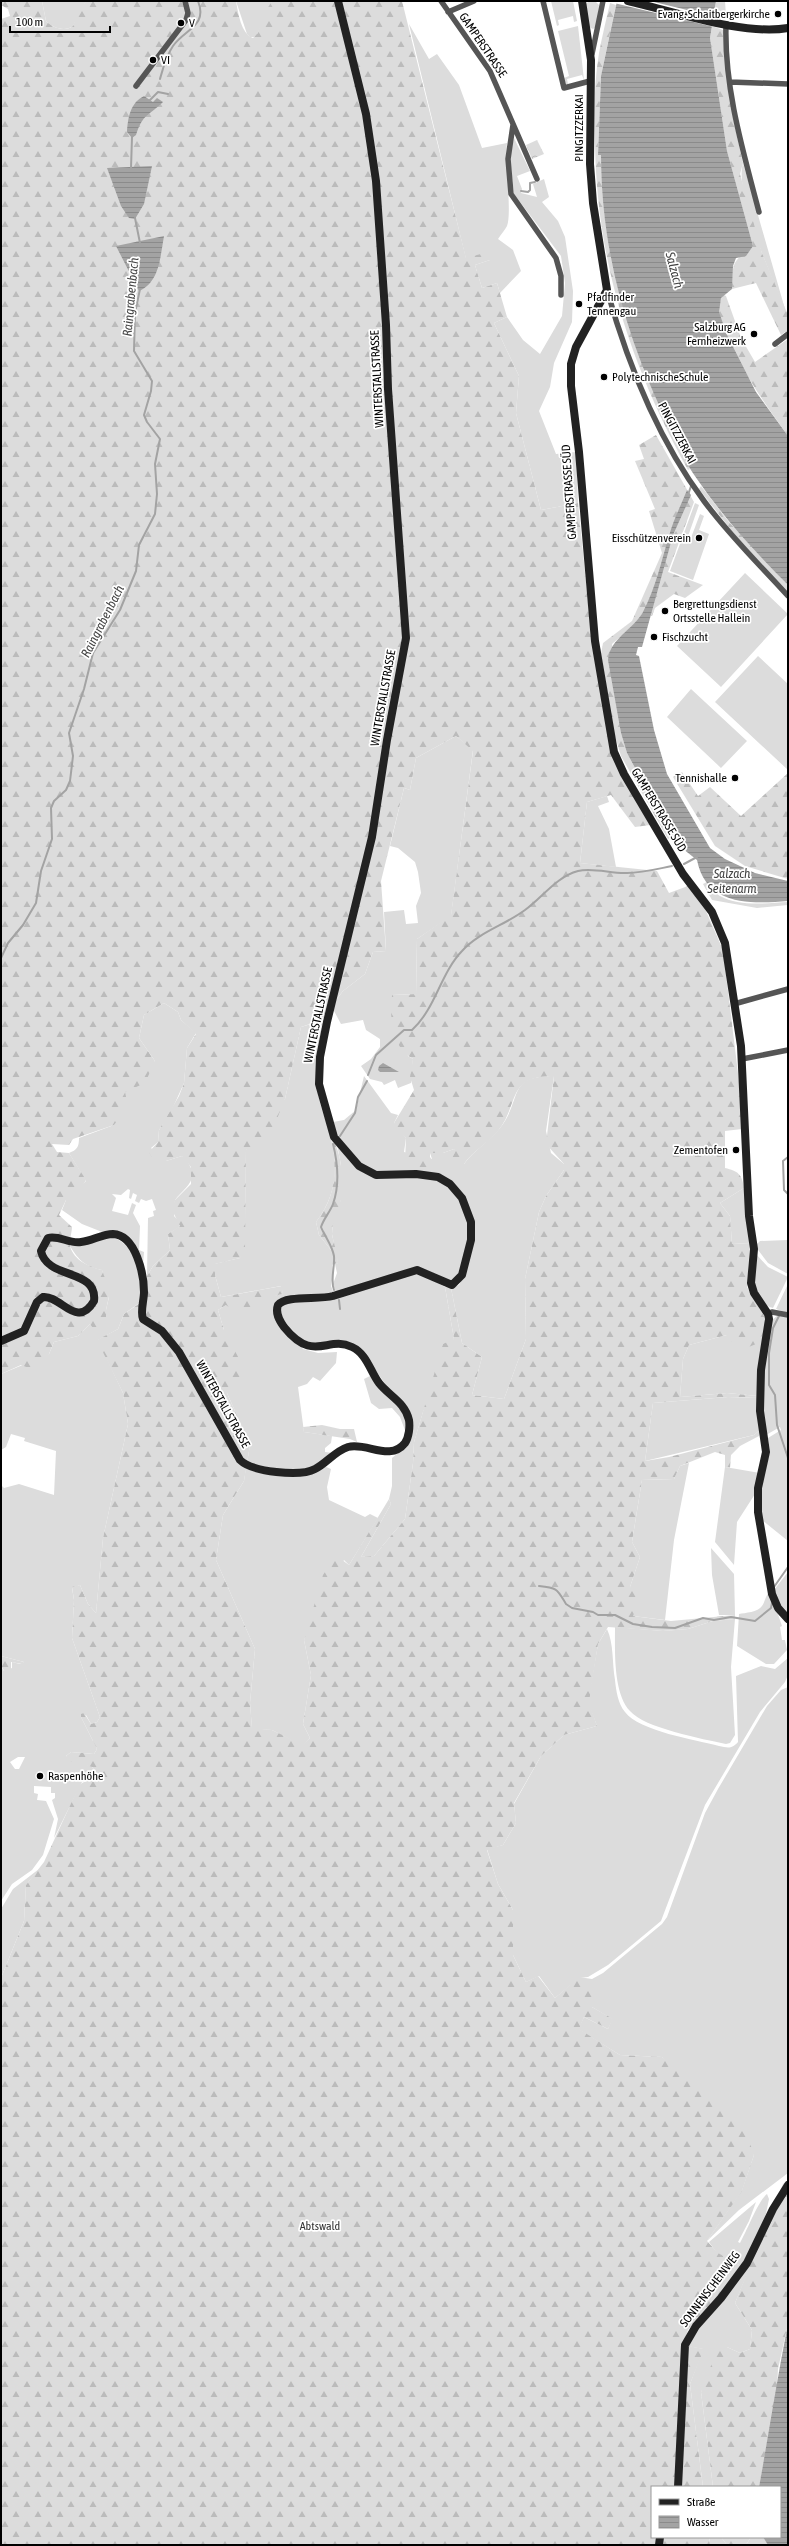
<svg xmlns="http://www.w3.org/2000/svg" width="789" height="2546" viewBox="0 0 789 2546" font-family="'Asap Condensed',sans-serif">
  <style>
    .grass { fill: #dcdcdc; fill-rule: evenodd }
    .forest { fill: url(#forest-firs); fill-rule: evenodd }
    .park { fill: url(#park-crowns) }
    .water { fill: url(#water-rules) }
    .pier { fill: #fff }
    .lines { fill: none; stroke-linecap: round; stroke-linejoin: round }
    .stream { stroke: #a3a3a3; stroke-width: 2 }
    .street { stroke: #555; stroke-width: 5.5 }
    .secondary { stroke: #222; stroke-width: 8 }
    .poi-dot { fill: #000; stroke: #fff; stroke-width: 1.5 }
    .labels { text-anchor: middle; stroke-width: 3.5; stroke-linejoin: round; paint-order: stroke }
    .poi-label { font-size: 12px; fill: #000; stroke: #fff; text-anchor: start }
    .street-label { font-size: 12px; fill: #000; stroke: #fff }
    .park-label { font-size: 12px; fill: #333; stroke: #fff }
    .water-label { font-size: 13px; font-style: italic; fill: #444; stroke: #fff }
  </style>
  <defs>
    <pattern id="forest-firs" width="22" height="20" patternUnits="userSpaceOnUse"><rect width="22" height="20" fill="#dcdcdc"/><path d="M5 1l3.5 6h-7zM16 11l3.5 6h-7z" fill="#bbb"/></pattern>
    <pattern id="park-crowns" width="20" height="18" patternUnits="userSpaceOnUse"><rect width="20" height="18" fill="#dcdcdc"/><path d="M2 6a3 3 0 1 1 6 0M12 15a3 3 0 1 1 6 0" fill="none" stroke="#bbb"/></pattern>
    <pattern id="water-rules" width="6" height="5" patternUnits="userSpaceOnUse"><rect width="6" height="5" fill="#a3a3a3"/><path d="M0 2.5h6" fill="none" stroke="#8b8b8b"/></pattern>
  </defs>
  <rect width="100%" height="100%" fill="#fff"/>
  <path class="grass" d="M42 1H86L73 26C65 32 53 28 46 21Z
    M236 1H272L256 37H250L247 34Z
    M551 1H573L577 21 574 22 573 16 558 20 559 25 557 26Z
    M589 1H595L599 5 597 26 593 29 589 27 586 4Z
    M716 1H725L726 16 723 18 714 16Z
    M409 24 429 59 437 54 459 85 482 148 507 143C505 163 512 214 507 226 505 230 501 234 498 239L513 250 521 271 500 293 497 283 482 288 475 265 490 260 466 259Z
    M578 26 584 80 582 75 567 79 568 84 566 85 564 78 569 76 558 31Z
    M514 138 530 171 517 176 522 189 521 193 537 197 533 184 544 179 549 197 542 202 558 221 565 237 573 291 572 322 554 363 550 387 539 411 556 454 576 452 578 503 541 510 516 413 519 376 494 323 507 317 523 340 540 354 562 316 565 283 561 256 514 194 510 158Z
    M743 163 785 309C772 278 734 193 743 163Z
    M695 503 699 505 686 542 689 543 700 514 704 516 699 530 709 534 693 580 670 571Z
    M745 573 788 614 721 687 677 646Z
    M758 656 788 684V770L715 702Z
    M691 689 747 741 721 768 667 717Z
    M456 736 473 750 451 916 417 939 416 994 392 995 408 1056 413 1059 411 1083 398 1088 395 1080 384 1085 382 1082 370 1079 361 1066 371 1059 380 1047V1039L366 1030 363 1020 341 1024 333 1009V1004L343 991 365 974 373 952 386 951 384 912 404 910 406 924 418 923 416 906 421 893 418 872 415 862 398 848 390 846 404 788 410 790 416 758Z
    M607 796 609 802 598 806 609 829 616 867 580 863 587 802Z
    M707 882C710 886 715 893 720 896 740 907 766 903 788 902V905L757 908 712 900 703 884Z
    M164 1003 178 1012 181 1020 196 1033 187 1048 184 1083 170 1114 159 1130 158 1142 151 1148 166 1161 182 1156C186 1158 188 1162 190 1166 198 1182 183 1189 175 1200L174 1216 181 1223 178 1228 168 1234 170 1250 153 1266 147 1276 148 1218 154 1216 153 1211 156 1210 152 1199 146 1201 141 1199 139 1203 135 1201 137 1195 133 1193 131 1199 129 1198 130 1190 128 1189 121 1195 112 1194 116 1198 112 1211 128 1215 132 1203 136 1205 133 1213 140 1226 139 1250 144 1252 143 1265 135 1245 82 1224 62 1210 66 1200 86 1181 69 1153C77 1150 79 1147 79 1138L114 1125 125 1092 155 1061 139 1038 144 1015Z
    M328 1011C324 1034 317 1060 317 1083 317 1097 323 1112 327 1125 339 1161 339 1192 316 1222L319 1235 331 1250 333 1275 331 1286 334 1294C322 1296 282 1294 277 1301L274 1310 303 1349 318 1353 337 1352 336 1363 320 1381 313 1377 307 1384 298 1387 304 1432 332 1436 331 1443 325 1448V1452L333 1453 317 1467 289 1471 247 1463 250 1445 227 1393 224 1330 218 1310 226 1305 283 1294 281 1286 221 1297 215 1275 214 1264 240 1258 245 1220 246 1150 285 1099 301 1027 311 1024Z
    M364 1076 391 1113 398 1115 394 1123 406 1138 404 1152 432 1159 430 1153H443L454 1149 464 1164C475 1149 493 1139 503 1124 522 1096 508 1076 554 1076L546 1131 551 1153 564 1164V1170L546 1196 539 1212 525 1279 526 1339 504 1399 472 1395 482 1357 462 1343 451 1288 459 1285 465 1274 473 1226 448 1179 384 1174 364 1168 335 1134 333 1122 344 1120 356 1110Z
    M337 1144 365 1172 440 1180 458 1196 470 1229 462 1271 451 1281 426 1270 336 1293 333 1284 337 1273 335 1264 338 1263 332 1234 333 1217 341 1200V1165Z
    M744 1188 750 1243 732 1244 730 1216 720 1203Z
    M111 1237C138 1244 140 1278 142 1301L124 1314 118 1329 98 1340 123 1393 128 1424 103 1538 96 1613 88 1604 80 1585 72 1588 74 1600 72 1638 100 1717 97 1722 91 1724 86 1715 81 1717 97 1749 94 1754 71 1752 66 1756 92 1767 98 1774 95 1778 82 1782 54 1838 58 1819 52 1800 55 1798V1793H51V1787L34 1786V1793L38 1794 37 1800 46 1801 54 1819 43 1855 32 1870 12 1884 1 1901V1666L4 1671 12 1668V1662L20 1664 24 1662 1 1656V1485L4 1488 19 1484 54 1495 56 1451 24 1441 25 1438 11 1434 6 1447 1 1450V1374L49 1354 54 1342 78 1336 90 1324H106V1310L109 1297 102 1270C86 1267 79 1261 70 1246ZM18 1757H25L19 1769H15L10 1762Z
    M788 1240V1274L768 1263 755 1246 760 1241Z
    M756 1254 768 1267 788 1277 773 1308C750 1302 754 1271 756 1254Z
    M419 1273 445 1287 454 1339 423 1412 414 1442 413 1463 405 1519 374 1556 361 1557 391 1504 389 1499 392 1486V1458L403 1449 411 1422 362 1350 303 1341 281 1318 280 1308 286 1303 306 1301Z
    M788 1284V1313L776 1309Z
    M778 1315 788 1317V1541L762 1520 759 1498 770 1451 768 1438 781 1430 780 1427 766 1435 762 1392 771 1321Z
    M766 1330 758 1396 727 1393 680 1397 683 1359 689 1345 727 1335Z
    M372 1375 405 1416 406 1433 400 1417 392 1408 379 1409 371 1403 364 1379Z
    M728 1397 758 1398 761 1429 754 1435 645 1461 653 1403Z
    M689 1463 674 1540 665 1620 633 1616 630 1587 640 1557 632 1542 642 1480 674 1479 680 1466Z
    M324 1466 331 1469 327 1487 329 1500 365 1517 370 1514 378 1518 349 1565 344 1560 304 1640 311 1675 303 1724 310 1738 303 1746 272 1730 252 1729 250 1703 255 1649 216 1560 223 1515 244 1481 246 1467 292 1475Z
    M725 1467 760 1473 755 1494 737 1522 734 1565 715 1542Z
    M711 1548 734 1574 735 1615H719L712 1575Z
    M788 1572V1616L780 1606 774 1590Z
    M770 1591 782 1626 780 1627 782 1640H785L787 1650 774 1664H766L737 1646 739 1614C745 1613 758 1612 762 1606 765 1602 765 1596 770 1591Z
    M735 1619 731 1667 735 1735 730 1743 726 1744C703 1739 644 1728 630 1711 613 1693 615 1651 615 1627L663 1631 688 1629 713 1621Z
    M607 1629C614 1644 612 1663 615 1680 616 1690 618 1704 625 1712 639 1731 696 1740 719 1746 728 1748 732 1749 738 1742L736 1676 761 1666 775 1669 788 1658V1675L785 1682 760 1712 705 1805 661 1921 608 1965 588 1977 579 1978 555 1998 539 1976 526 1982 513 1955V1910L498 1884 487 1849 503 1845 516 1823 514 1804 541 1756 564 1735 597 1726 588 1702 598 1644Z
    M788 1687V2173L739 2210 707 2241 742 2190 754 2155 662 2057 620 2055 578 2029 584 2017 608 2029 612 2019 592 2007V1979L603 1973 662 1924 667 1917 705 1813 718 1789 767 1706 781 1690Z
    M39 1869 26 1885 24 1921 1 1978V1909L13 1889Z
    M767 2194 769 2199 764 2223 741 2266 717 2253 709 2242 756 2202 749 2221 738 2242 740 2243C747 2231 758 2201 767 2194Z
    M753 2260 735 2303 752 2330 750 2349 740 2353 727 2347 701 2392 713 2487H703L690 2384 703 2349 687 2346 695 2331Z
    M709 2537H721L727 2545H710Z
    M751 2537H763L768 2544 746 2545Z"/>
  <path class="forest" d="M1 1H42L46 21C53 28 65 32 73 26L78 13 86 1H236C238 12 241 34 253 38L258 33 262 17 272 1H402L466 258 488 252 490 260 475 265 482 288 497 283 507 317 494 323 519 376 516 413 541 510 578 503 592 642 617 768 650 825 635 827 611 795 587 802 580 863 657 871 669 893 688 886 706 911 723 950 742 1106V1129L725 1131V1168C738 1171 742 1174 744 1188L720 1203 730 1216 732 1244 750 1243 747 1287 764 1316 766 1330 756 1344 739 1351 727 1335 689 1345 683 1359 680 1397 727 1393 758 1396V1398L728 1397 653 1403 645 1461 669 1457 754 1435 761 1429 759 1436 740 1446 731 1455 730 1468 725 1467V1455L715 1452 680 1466 674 1479 642 1480 632 1542 640 1557 630 1587 640 1598 633 1616 671 1621 735 1615V1619L713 1621 688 1629 663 1631 608 1627 598 1644 589 1702 597 1726 564 1735 541 1756 514 1803 516 1823 503 1845 487 1850 498 1884 513 1910V1955L526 1982 538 1976 555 1998 579 1977 592 1979V2007L613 2019 608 2029 584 2017 579 2029 620 2055 662 2057 702 2088 745 2129 754 2155 742 2191 707 2241 718 2253 741 2266 718 2297 688 2330 683 2345 704 2349 690 2384 703 2487H652V2537H709L710 2545H1V1978L24 1921 26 1885 44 1862 79 1786C84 1779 94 1781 98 1774L92 1767 70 1761 66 1756 71 1752 94 1754 97 1749 81 1717V1714L84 1713 91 1724 97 1722 100 1717 72 1638 74 1600 72 1587 80 1585 88 1604 96 1613 103 1538 128 1424 123 1393 97 1340 118 1329 124 1314 140 1303 147 1276 153 1266 170 1250 168 1234 180 1226 172 1210 175 1200 191 1184V1167L182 1156 166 1161H154L149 1152 158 1142 159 1130 179 1096 184 1083 187 1048 196 1034 181 1020 178 1012 164 1003 144 1015 139 1038 155 1061 145 1083 125 1092 128 1106 114 1125 73 1139 69 1145 52 1144 57 1152 69 1153 86 1180 73 1201 66 1200 59 1215 72 1227C72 1232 69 1241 70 1246 74 1261 90 1267 102 1270L110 1292 106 1310V1324L96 1332 90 1324 78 1336 54 1342 49 1354 37 1371 21 1365 1 1374V19L10 16 8 9 1 5ZM456 736 473 751 451 915 417 939 416 994 392 995C390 1018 390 1045 413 1059L410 1077 414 1090 394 1123 395 1128 406 1138 405 1161 411 1168H428L434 1163 430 1157V1153H443L454 1149 455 1152 451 1160 453 1165 458 1167 464 1164C473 1151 488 1143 498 1131 520 1103 506 1076 554 1076L546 1144 564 1164V1170L546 1196 539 1212 525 1279 526 1339 504 1399 472 1395 482 1357 462 1343 451 1288 445 1287 454 1339 443 1344 414 1442 413 1463 405 1519 374 1556 361 1557 391 1504 389 1499 349 1565 338 1557H335L323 1575 304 1640 311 1675 303 1724 310 1738 303 1745 272 1730 252 1728 250 1703 255 1649 216 1560 223 1515 244 1481 250 1445 227 1393 248 1376 224 1330 218 1310 226 1305 234 1311C253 1309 265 1297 283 1294L282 1286 221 1297 215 1275V1264L240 1258 245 1249 246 1150 268 1141 285 1099 301 1027 319 1021 343 991 365 974 373 952 386 951 381 881 404 788 410 790 416 758Z
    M610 3 616 5 601 76 598 154 601 155C601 270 640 367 690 469L688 470C631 366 597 264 595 144 594 114 594 83 599 53 602 37 606 20 610 3Z
    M712 26 723 30 733 118 743 163 740 174 762 253 788 315V330L781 335 756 283 732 289C733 262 731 263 753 246L727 151 710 38Z
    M724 295 726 296 741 338 755 362 788 339V436C762 400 731 356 719 313 718 309 720 302 721 298Z
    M656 435 694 502 668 572 703 585 685 598 674 594 655 608 652 616 643 612 638 621 612 644 621 733 627 753 672 837 668 839 621 756 614 733 601 654 603 643 632 621 662 553 649 511 655 509 635 461 644 459 639 445Z
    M701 486 729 522 788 585V593L746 549 699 489Z
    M682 772 698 796 710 787 741 816 788 773V879L745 866 715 846 673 777Z
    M332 1140C342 1149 344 1187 341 1200 339 1213 332 1218 332 1233 333 1243 338 1252 338 1263L331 1265V1250L319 1235 316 1222C336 1196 337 1173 332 1140Z
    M322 1425 340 1429H354L357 1442 350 1439 304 1432 303 1427Z
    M1 1656 24 1662 22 1664 11 1662V1671L5 1672 1 1666Z
    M788 2180V2324L778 2369 777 2390 759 2487H713L701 2392 718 2347H727L740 2353 750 2349 752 2330 735 2303 777 2198 783 2184Z
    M721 2537H751L746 2545H727Z"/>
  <path class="park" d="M537 140 544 154 532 159 526 145Z"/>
  <path class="water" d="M617 1H716L710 38 727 151 753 246 746 256 736 258 733 266 732 289 721 298 719 312 727 335 756 392 788 436V585C755 552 723 517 697 479 685 463 678 444 669 426 627 341 601 250 601 155H598L601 76Z
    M144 96 153 102 157 98 163 102C149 116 143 113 136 135L132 138 127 132C128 118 130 103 144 96Z
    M152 166 144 204 135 219 129 218 121 206 107 168Z
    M164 236C160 257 160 282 139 291L116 246Z
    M687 490 691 495 673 535 642 647H638L636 655 639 656 654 730 667 774 710 848 725 859 755 873 788 881V901C751 904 706 906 697 860L678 845 672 837 627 753 621 733 608 660C610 638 633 630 643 612 656 587 661 562 669 536 673 521 681 505 687 490Z
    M383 1063 399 1072H380L378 1070 379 1066Z
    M788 2324V2545H768L763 2537H780V2487H759C769 2433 777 2378 788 2324Z"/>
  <path class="pier" d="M615 1H650L716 17 714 27 614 3Z"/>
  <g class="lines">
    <path class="stream" d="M160 79C163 68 166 56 173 46 185 29 208 26 198 1
      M149 101 158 92 168 94
      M131 168 132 137
      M521 191 528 192 530 190V183L535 182
      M135 218 140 243
      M688 495 691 486
      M684 864 697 857
      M1 958 8 943 23 925 36 903 41 871 52 839 51 808 54 801 66 790 70 781 73 756 69 733 84 689 93 653 120 610 136 571 139 545 155 514 157 494 155 464 160 439 147 422 144 415 151 391 152 381 134 351 135 313 140 289
      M368 1075 376 1055 404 1030H412C436 1008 440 974 462 951 479 932 505 925 525 910 543 897 556 877 578 871 593 867 612 874 627 873 642 873 657 869 672 866
      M340 1136 355 1113 358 1097 367 1081
      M333 1144C338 1164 340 1184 333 1204 330 1212 324 1218 321 1227 325 1237 332 1245 334 1256 335 1267 330 1280 334 1290
      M788 1157 783 1161 784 1190 788 1194
      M339 1300 340 1309
      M779 1316 773 1328 769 1353V1385L775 1395 777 1425 788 1458
      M539 1586C558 1588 557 1589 566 1604L572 1608 593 1612 598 1615H615L633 1624 652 1627 675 1628 703 1618 714 1620 731 1617 755 1621 771 1608 772 1603
      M774 1587 788 1567"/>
    <path class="street" d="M441 1 490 71 537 179
      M543 1 564 88 590 81
      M448 12 474 1
      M726 24C724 88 743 151 759 212
      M592 54 603 1
      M730 82 788 84
      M136 86 186 20 188 13 185 1
      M513 125 508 159 511 194 556 258 561 276V295
      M607 290C628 365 657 438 704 501 729 535 759 564 788 596
      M775 344 788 334
      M734 1004 788 989
      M742 1059 788 1050
      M768 1314 772 1312 788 1315"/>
    <path class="secondary" d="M582 1 591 60 590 164 593 203 607 290 576 347 571 364V386L579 452 595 641 614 752 624 774 683 874 712 912 725 943 741 1046 749 1216 754 1249 751 1283 754 1293 768 1314 769 1319 761 1370 760 1411 766 1452 758 1488V1512L772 1594 778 1608 788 1619
      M628 1C673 11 744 36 788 28
      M1 1341 24 1331 37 1302 43 1297C61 1295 77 1330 94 1301 98 1268 47 1280 41 1251L48 1238C59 1235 69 1244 81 1242 92 1241 102 1234 113 1234 136 1235 144 1275 144 1292 144 1300 140 1312 143 1319L162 1331 179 1352 240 1460C252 1472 300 1477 315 1469 327 1463 335 1451 348 1447 367 1442 390 1462 405 1443 409 1437 410 1427 409 1420 405 1402 389 1396 379 1383 370 1371 367 1354 352 1347 327 1335 314 1364 284 1327 279 1320 275 1313 278 1305 286 1295 318 1300 333 1296L417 1270 452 1285 462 1275 471 1240V1222L462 1198 450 1184 438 1177 416 1174 376 1175 359 1166 334 1137 319 1084 320 1057 327 1022 372 837 387 740 406 638 388 389 386 325 376 181 366 114 338 1
      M678 2487 685 2345 696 2326 721 2298 747 2263 773 2209 788 2185
      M659 2545 660 2537"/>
  </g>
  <g class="poi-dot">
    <circle cx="778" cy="14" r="4"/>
    <circle cx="181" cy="23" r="4"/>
    <circle cx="153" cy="60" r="4"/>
    <circle cx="579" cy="304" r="4"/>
    <circle cx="754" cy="334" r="4"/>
    <circle cx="604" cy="377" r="4"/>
    <circle cx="699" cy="538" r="4"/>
    <circle cx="665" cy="611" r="4"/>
    <circle cx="654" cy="637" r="4"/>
    <circle cx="735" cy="778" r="4"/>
    <circle cx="736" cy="1150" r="4"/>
    <circle cx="40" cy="1776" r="4"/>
  </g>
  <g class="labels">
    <g class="poi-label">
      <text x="770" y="18" text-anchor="end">Evang. Schaitbergerkirche</text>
      <text x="189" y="27">V</text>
      <text x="161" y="64">VI</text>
      <text x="587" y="301">Pfadfinder<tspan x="587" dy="14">Tennengau</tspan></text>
      <text x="746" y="331" text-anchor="end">Salzburg AG<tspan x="746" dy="14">Fernheizwerk</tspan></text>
      <text x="612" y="381">PolytechnischeSchule</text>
      <text x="691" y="542" text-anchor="end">Eisschützenverein</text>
      <text x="673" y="608">Bergrettungsdienst<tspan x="673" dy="14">Ortsstelle Hallein</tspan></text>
      <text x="662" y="641">Fischzucht</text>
      <text x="727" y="782" text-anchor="end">Tennishalle</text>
      <text x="728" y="1154" text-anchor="end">Zementofen</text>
      <text x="48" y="1780">Raspenhöhe</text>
    </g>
    <g class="street-label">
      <text transform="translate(483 45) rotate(56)" y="4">GAMPERSTRASSE</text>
      <text transform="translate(579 128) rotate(-90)" y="4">PINGITZZERKAI</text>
      <text transform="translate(377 379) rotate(-93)" y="4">WINTERSTALLSTRASSE</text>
      <text transform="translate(677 433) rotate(62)" y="4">PINGITZZERKAI</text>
      <text transform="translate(569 492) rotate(-94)" y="4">GAMPERSTRASSE SÜD</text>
      <text transform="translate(383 698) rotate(-80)" y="4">WINTERSTALLSTRASSE</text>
      <text transform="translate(659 810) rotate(59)" y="4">GAMPERSTRASSE SÜD</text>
      <text transform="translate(318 1015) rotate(-78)" y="4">WINTERSTALLSTRASSE</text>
      <text transform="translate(223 1404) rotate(61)" y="4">WINTERSTALLSTRASSE</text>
      <text transform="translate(710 2289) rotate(-53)" y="4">SONNENSCHEINWEG</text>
    </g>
    <g class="park-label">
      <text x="320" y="2230">Abtswald</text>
    </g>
    <g class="water-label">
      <text transform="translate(675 270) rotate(75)" y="5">Salzach</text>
      <text transform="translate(130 297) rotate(-85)" y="5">Raingrabenbach</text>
      <text transform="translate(102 621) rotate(-63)" y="5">Raingrabenbach</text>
      <text x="732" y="878">Salzach<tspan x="732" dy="15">Seitenarm</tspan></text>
    </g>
  </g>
  <rect width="789" height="2546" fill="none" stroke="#000000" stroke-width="4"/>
  <rect x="651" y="2486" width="130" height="52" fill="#ffffff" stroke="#999999"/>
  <rect x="659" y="2499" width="20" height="6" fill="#222222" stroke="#999999"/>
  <text x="687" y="2506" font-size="12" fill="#000000">Straße</text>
  <rect x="659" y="2516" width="20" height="12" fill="url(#water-rules)" stroke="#999999"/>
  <text x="687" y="2526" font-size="12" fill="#000000">Wasser</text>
  <path d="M10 26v6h100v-6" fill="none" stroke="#000000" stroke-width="2"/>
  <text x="16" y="26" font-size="12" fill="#000000" stroke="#ffffff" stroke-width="3" paint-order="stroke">100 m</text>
</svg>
